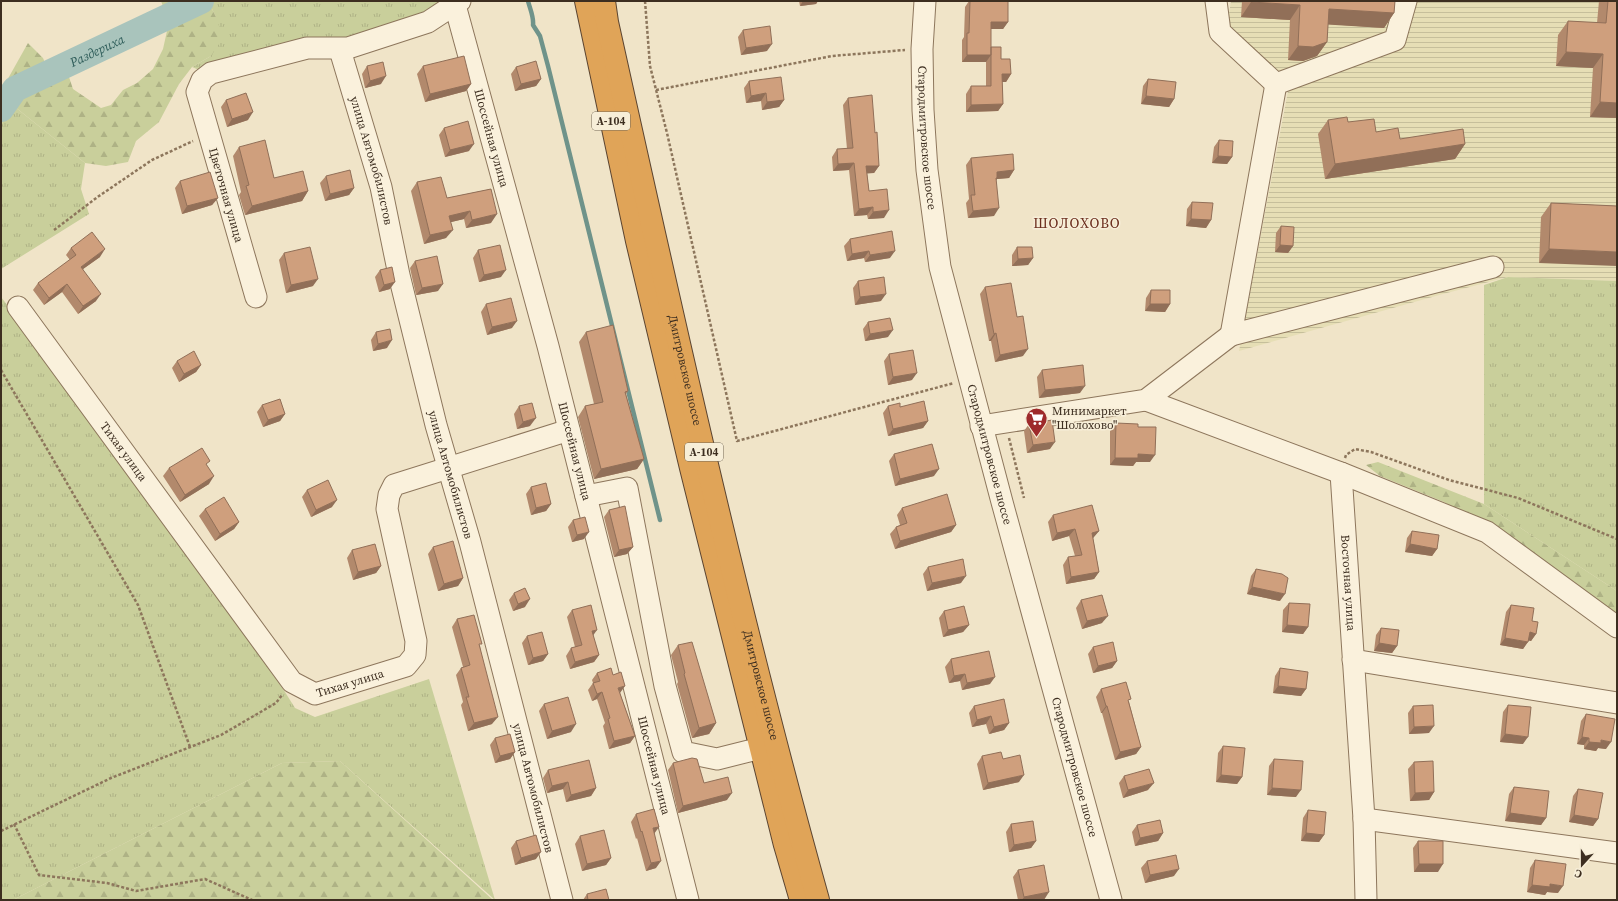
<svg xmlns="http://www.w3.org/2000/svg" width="1618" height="901" viewBox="0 0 1618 901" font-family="'Source Serif 4',serif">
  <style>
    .farmland { fill: url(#farmland-rules) }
    .grass { fill: url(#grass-tufts) }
    .forest { fill: url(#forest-firs) }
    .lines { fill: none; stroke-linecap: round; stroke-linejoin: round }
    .stream { stroke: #6f938a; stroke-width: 4.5 }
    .river { stroke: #a9c4bc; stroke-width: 26 }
    .minor-casing { stroke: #8d765c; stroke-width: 23 }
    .highway-casing { stroke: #5b4430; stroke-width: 24 }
    .path { stroke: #8d765c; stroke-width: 2.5; stroke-dasharray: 3 2; stroke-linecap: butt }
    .minor { stroke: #faf1dc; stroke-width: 21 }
    .highway { stroke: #e0a458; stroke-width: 22 }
    .wall { fill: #b2896c }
    .shaded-wall { fill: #916f58 }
    .building { fill: #cf9f7d; stroke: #916f58 }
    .labels { text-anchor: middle; stroke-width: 3; stroke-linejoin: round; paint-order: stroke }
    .shield { fill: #f7eed8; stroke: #756857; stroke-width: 1 }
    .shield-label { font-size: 11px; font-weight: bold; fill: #3d2e20 }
    .street-label { font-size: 12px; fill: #3d2e20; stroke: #f7eed8 }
    .poi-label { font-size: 12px; fill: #3d2e20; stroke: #f7eed8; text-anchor: start }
    .water-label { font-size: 13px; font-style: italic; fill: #2f5d5a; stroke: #f7eed8 }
    .quarter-label { font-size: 14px; letter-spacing: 1px; fill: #6b2e1e; stroke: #f7eed8 }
  </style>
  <defs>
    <pattern id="farmland-rules" width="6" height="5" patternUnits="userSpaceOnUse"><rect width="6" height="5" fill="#e6deb5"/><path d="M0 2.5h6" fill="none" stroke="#c6bf9b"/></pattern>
    <pattern id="grass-tufts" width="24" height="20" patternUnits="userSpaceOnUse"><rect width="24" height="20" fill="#c9cf9b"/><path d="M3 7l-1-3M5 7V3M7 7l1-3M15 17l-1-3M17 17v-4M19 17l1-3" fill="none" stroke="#aeb285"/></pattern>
    <pattern id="forest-firs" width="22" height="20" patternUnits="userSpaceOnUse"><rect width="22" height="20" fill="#c9cf9b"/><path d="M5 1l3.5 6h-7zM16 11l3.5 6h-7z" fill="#aeb285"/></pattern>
  </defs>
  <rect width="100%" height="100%" fill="#f0e4c8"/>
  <path class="farmland" d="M1231 1H1617V281L1508 277 1443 294 1239 351 1288 91 1227 26Z"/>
  <path class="grass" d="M208 1H447L436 9 349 40 204 72 192 67 211 56 216 17Z
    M15 107 85 163 81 189 89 214 1 269V124Z
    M1508 277 1617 281V591L1484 504V285Z
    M1 297 71 387 270 668 295 708 315 717 429 679 495 900 340 761 282 763 13 900H1Z"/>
  <path class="forest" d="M161 1H208L216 17 223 38 211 56 192 67 179 84 159 122 136 141 128 162 106 166 85 163 15 107 1 124V91L28 43 43 58 53 82 69 77 73 89 101 108 111 105 123 90 137 83 153 69 163 49 169 22Z
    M1378 462 1484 504 1617 591V618L1504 537 1444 502 1380 476 1366 465Z
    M340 761 493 900H13L282 763Z"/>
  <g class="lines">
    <path class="stream" d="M528 1C530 9 534 17 533 25L540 36 548 66 660 520"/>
    <path class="river" id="s1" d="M1 109 15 89 201 1"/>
    <defs>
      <g id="minor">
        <path id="s2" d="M925 1 922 49 923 110 927 170 940 267 1002 502 1111 900"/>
        <path d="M1216 1 1220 32 1276 84"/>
        <path d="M1406 1 1395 40 1276 84 1231 335 1493 267"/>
        <path id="s3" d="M455 5 548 346 688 900"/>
        <path id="s4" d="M340 50 381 187 399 275 436 425 470 542 562 900"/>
        <path d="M256 297 197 92 202 80 211 73 307 48H348L428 22 460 1"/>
        <path id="s5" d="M18 307 292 682 315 694 406 666 415 655 416 641 387 509 389 495 394 485 569 430"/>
        <path d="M1146 400 1341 473 1487 532 1617 627"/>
        <path d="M981 426 1146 400 1231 335"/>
        <path id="s6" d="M1341 473 1364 819 1366 900"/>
        <path d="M586 496 627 488 665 686 683 752 717 759 761 748"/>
        <path d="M1353 660 1617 703"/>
        <path d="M1364 819 1617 853"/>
      </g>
      <g id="highway">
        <path d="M586 1 637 241 691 468 785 845 801 900"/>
        <path id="s7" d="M604 1 607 22C672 316 737 610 818 900"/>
      </g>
    </defs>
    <use href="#minor" class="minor-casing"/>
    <use href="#highway" class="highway-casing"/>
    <path class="path" d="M645 1 650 66 667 133 737 441 954 383
      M656 90 832 56 905 50
      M54 230 99 196 152 160 193 141
      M1 370 138 605 190 747
      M1009 438 1024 498
      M1345 458 1346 455 1355 449 1371 452 1449 480 1518 498 1617 539
      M14 824 39 875 107 883 136 891 205 879 252 900
      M1 831 111 778 221 735 276 703 282 695"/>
    <use href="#minor" class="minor"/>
    <use href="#highway" class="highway"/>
  </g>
  <path class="wall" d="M799 1H818L816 4 800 6Z
    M969 1H1008V22L1003 29H991V48L1001 59 1011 74 1006 82H1002L1003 104 998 111 966 112V94L971 86H986V61V62H962V40L964 37 965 7Z
    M1242 1H1395L1394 13 1384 28 1328 24 1327 42 1317 56 1303 61 1288 60 1290 20 1241 17Z
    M1599 1H1617V118L1590 117 1593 68 1556 66 1558 35 1568 21 1597 23Z
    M743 30 767 51 741 55 738 37Z
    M367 66 381 84 365 88 362 74Z
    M423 66 471 84 466 91 425 102 417 74Z
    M516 67 541 79 536 86 515 91 511 74Z
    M1148 79 1174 99 1169 107 1141 104 1143 86Z
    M749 81 784 100 779 107 762 110 761 101 746 103 744 88Z
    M848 98 879 166 874 173H867L869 191 884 218 868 219 867 215 854 216 849 170 833 171 832 157 837 149H847L843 105Z
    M226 100 248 120 227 127 221 107Z
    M1328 120 1348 122 1376 132 1400 139 1465 144 1455 159 1325 179 1318 134Z
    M444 128 469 151 445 157 439 135Z
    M1219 140 1232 157 1227 164 1212 163 1214 147Z
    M239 147 274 178 308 191 302 201 245 215 239 195 241 192 233 156Z
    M971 158 1014 170 1009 178 997 179 996 180 994 216 968 218 966 203 969 199 966 165Z
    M326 176 354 188 349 195 325 201 320 183Z
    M180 181 218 198 212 205 182 214 175 188Z
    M417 182 447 198 491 189V223L466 228 464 219 451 222 446 238 424 244 411 191Z
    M1192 202 1211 220 1206 228 1186 226 1187 209Z
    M1551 203 1617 206 1539 263 1541 217Z
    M1281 226 1293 246 1288 253 1275 252 1276 233Z
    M850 239 890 258 865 262 864 258 847 261 844 246Z
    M1017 247 1033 258 1028 265 1012 266V255Z
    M71 248 100 257 83 269 96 301 78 314 62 292 44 305 33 290 38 283 70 260 66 255Z
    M478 250 501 277 479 282 473 258Z
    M284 253 313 286 286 293 279 260Z
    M415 261 438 291 416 295 410 268Z
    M380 270 390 289 379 292 375 277Z
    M858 281 881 301 855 305 853 288Z
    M985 287 1023 356 995 362 991 341H989L980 294Z
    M1151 290 1170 304 1165 312 1145 311 1146 298Z
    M486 304 512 328 487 335 481 312Z
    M868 322 888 337 865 341 863 329Z
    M376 332 387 348 373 351 371 340Z
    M586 332 628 391 626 394 644 459 637 469 594 479 578 417 585 406 594 404 579 342Z
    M889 354 912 380 888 385 884 361Z
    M177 361 201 365 196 372 179 382 172 368Z
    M1042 370 1080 393 1039 398 1037 377Z
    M262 405 285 414 280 421 263 427 257 412Z
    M519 406 530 426 517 429 514 414Z
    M888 406 900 407 928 421 923 428 888 436 883 413Z
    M1116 423 1138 427 1150 462H1136L1133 466 1110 465V431Z
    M1029 424 1050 449 1027 453 1024 431Z
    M894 454 934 476 895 486 889 461Z
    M207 465 209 484 180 502 163 476 169 468Z
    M531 487 551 504 546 511 531 515 526 494Z
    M307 490 332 507 311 517 302 497Z
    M902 508 956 525 951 532 895 549 890 534 896 527 900 525 897 515Z
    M205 509 239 522 234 529 215 541 199 516Z
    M609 510 633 547 627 554 614 557 604 517Z
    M1053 515 1099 531 1093 538 1099 572 1094 579 1066 584 1063 565 1068 557 1075 556 1069 536 1052 541 1048 522Z
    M573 520 584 539 572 542 568 527Z
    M1412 531 1437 549 1432 556 1405 552 1407 538Z
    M433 547 463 578 458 586 438 591 428 554Z
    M352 550 381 566 376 573 353 580 347 558Z
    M928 567 961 583 927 591 923 574Z
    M1256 569 1280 601 1247 594 1251 576Z
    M514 593 525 607 513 611 509 600Z
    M1081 600 1102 623 1082 629 1076 608Z
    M1289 603 1308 627 1303 634 1282 632 1283 610Z
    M1511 605 1532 621 1536 634 1531 641 1529 640 1523 649 1500 645 1506 612Z
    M572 610 593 636 599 655 594 662 570 669 566 656 571 648 575 647 567 617Z
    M944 611 969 625 963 632 943 637 939 618Z
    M457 619 480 646 492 724 468 731 461 705 463 702 456 675 461 668 463 667 452 627Z
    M1381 628 1397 646 1392 653 1374 651 1376 635Z
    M527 636 548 654 543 661 528 665 522 643Z
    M678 645 716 723 709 734 692 738 677 684 678 682 671 655Z
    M1093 647 1117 661 1112 668 1093 673 1088 654Z
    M951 659 990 684 962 690 960 681 949 683 945 667Z
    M1280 668 1306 689 1301 696 1273 693 1275 676Z
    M597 673 620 693 635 736 630 743 609 749 603 726 605 723 597 699 592 701 588 690 593 683 592 680Z
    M1101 689 1129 702 1141 747 1136 754 1115 760 1102 713H1101L1096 697Z
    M544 704 571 732 547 739 539 711Z
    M1508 705 1523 744 1500 742 1503 712Z
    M974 706 1009 723 1004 730 989 734 986 724 972 727 969 713Z
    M1413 706 1429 733 1409 734 1408 713Z
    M1586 714 1606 749 1598 748 1596 751 1584 749V745L1577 744 1581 721Z
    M495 738 515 752 510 759 495 763 490 745Z
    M1223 746 1242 777 1237 784 1216 782 1218 753Z
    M982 756 1003 759 1019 782 983 790 977 764Z
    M1274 759 1296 797 1267 795 1269 766Z
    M1414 762 1434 792 1429 800 1410 801 1408 769Z
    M673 763 704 783 727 800 678 813 668 770Z
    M548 770 596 788 591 796 566 802 563 789 547 793 543 778Z
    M1124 776 1148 790 1123 798 1119 783Z
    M1514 787 1546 818 1541 825 1505 821 1509 794Z
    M1578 789 1598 819 1593 826 1569 822 1573 796Z
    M1308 810 1324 835 1319 842 1301 841 1303 818Z
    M636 814 656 868 646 871 637 838 636 839 631 822Z
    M1011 824 1036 841 1031 848 1009 852 1006 832Z
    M1137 825 1163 833 1158 841 1135 846 1132 832Z
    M580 836 611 858 606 865 582 871 575 844Z
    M516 841 536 859 515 865 511 848Z
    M1418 841 1438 872H1414L1413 848Z
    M1535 860 1558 893 1547 892 1545 895 1527 892 1530 868Z
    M1147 861 1174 876 1145 883 1141 868Z
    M1018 870 1044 900H1018L1013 877Z
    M587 894 609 900H583Z"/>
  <path class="shaded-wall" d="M803 1H818L816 4 800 6Z
    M1251 2 1300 5 1290 20 1241 17Z
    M1329 9 1394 13 1384 28 1319 24Z
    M991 22H1008L1003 29H986Z
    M1327 42 1317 56 1303 61 1288 60 1298 46Z
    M772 44 767 51 741 55 746 48Z
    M1566 52 1603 54 1593 68 1556 66Z
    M967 55H991L986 62H962Z
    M1002 74H1011L1006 82H997Z
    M386 76 381 84 365 88 370 81Z
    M541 79 536 86 515 91 521 84Z
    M471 84 466 91 425 102 430 94Z
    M766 93 761 101 746 103 751 96Z
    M1146 96 1174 99 1169 107 1141 104Z
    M784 100 779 107 762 110 767 102Z
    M1600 102 1617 103V118L1590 117Z
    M1003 104 998 111 966 112 971 105Z
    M253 112 248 120 227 127 232 119Z
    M474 144 469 151 445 157 450 150Z
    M1465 144 1455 159 1325 179 1335 164Z
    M1218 156 1232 157 1227 164 1212 163Z
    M854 163 849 170 833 171 838 164Z
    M866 166H879L874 173 861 174Z
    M1014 170 1009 178 997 179 992 185 997 172Z
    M354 188 349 195 325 201 330 194Z
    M308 191 302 201 245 215 252 206Z
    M218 198 212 205 182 214 187 206Z
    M873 207 867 215 854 216 859 209Z
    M999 208 994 216 968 218 973 211Z
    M889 210 884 218 868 219 873 212Z
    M470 211 464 219 443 224 449 216Z
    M497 214 491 223 466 228 472 220Z
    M1191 219 1211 220 1206 228 1186 226Z
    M453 230 446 238 424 244 430 235Z
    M1280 245 1293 246 1288 253 1275 252Z
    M105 249 100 257 76 274 81 267Z
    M1549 249 1617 252V266L1539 263Z
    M869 251 864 258 847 261 852 254Z
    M895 251 890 258 865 262 870 255Z
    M1033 258 1028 265 1012 266 1018 259Z
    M506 270 501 277 479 282 484 275Z
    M318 279 313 286 286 293 291 285Z
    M395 282 390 289 379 292 384 285Z
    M67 284 62 292 44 305 49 298Z
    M443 284 438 291 416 295 422 288Z
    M101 294 96 301 78 314 83 306Z
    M886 294 881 301 855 305 860 297Z
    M1150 304H1170L1165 312 1145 311Z
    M517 321 512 328 487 335 492 327Z
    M893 330 888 337 865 341 870 334Z
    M996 333 991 341H989L994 334Z
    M392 340 387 348 373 351 378 344Z
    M1028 349 1023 356 995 362 1000 355Z
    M201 365 196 372 179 382 184 374Z
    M917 373 912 380 888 385 893 377Z
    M1085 386 1080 393 1039 398 1045 390Z
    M285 414 280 421 263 427 268 420Z
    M536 418 530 426 517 429 523 422Z
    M928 421 923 428 888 436 893 429Z
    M1055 442 1050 449 1027 453 1033 445Z
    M1138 454 1155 455 1150 462H1136L1133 466 1110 465 1115 458Z
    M644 459 637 469 594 479 601 469Z
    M939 469 934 476 895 486 900 479Z
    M214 476 209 484 180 502 185 495Z
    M337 500 332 507 311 517 316 510Z
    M551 504 546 511 531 515 536 508Z
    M239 522 234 529 215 541 220 534Z
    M956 525 951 532 895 549 900 541Z
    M1075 529 1069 536 1052 541 1057 533Z
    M1099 531 1093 538 1087 540 1092 533Z
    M589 532 584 539 572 542 577 535Z
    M1410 544 1437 549 1432 556 1405 552Z
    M633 547 627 554 614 557 619 550Z
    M381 566 376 573 353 580 358 572Z
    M1099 572 1094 579 1066 584 1071 577Z
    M966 576 961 583 927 591 932 583Z
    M463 578 458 586 438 591 444 584Z
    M1252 587 1285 594 1280 601 1247 594Z
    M530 599 525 607 513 611 518 604Z
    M1108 616 1102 623 1082 629 1087 621Z
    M969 625 963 632 943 637 948 630Z
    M1287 625 1308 627 1303 634 1282 632Z
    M597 630 592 637V631Z
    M1530 632 1536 634 1531 641 1525 640Z
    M1505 638 1528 642 1523 649 1500 645Z
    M1379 643 1397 646 1392 653 1374 651Z
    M548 654 543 661 528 665 533 658Z
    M599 655 594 662 570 669 575 662Z
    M1117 661 1112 668 1093 673 1098 666Z
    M965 674 960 681 949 683 954 676Z
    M995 677 990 684 962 690 967 683Z
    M625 686 620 693 618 688Z
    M1278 686 1306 689 1301 696 1273 693Z
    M602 692 597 699 592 701 597 694Z
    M1106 706H1107L1102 713H1101Z
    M991 716 986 724 972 727 977 720Z
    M498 717 492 724 468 731 474 723Z
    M716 723 709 734 692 738 699 728Z
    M1009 723 1004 730 989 734 994 727Z
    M576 724 571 732 547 739 552 731Z
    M1434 726 1429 733 1409 734 1414 727Z
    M1505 734 1528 737 1523 744 1500 742Z
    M635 736 630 743 609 749 614 741Z
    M1582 737 1589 738 1584 745 1577 744Z
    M1601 740 1611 742 1606 749 1598 748 1596 751 1584 749 1589 742Z
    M1141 747 1136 754 1115 760 1120 752Z
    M515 752 510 759 495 763 500 756Z
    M1024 775 1019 782 983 790 988 783Z
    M1221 775 1242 777 1237 784 1216 782Z
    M568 782 563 789 547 793 552 786Z
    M1154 783 1148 790 1123 798 1128 790Z
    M596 788 591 796 566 802 571 795Z
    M1272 788 1301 790 1296 797 1267 795Z
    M1434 792 1429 800 1410 801 1415 793Z
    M732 793 727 800 678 813 683 806Z
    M1510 813 1546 818 1541 825 1505 821Z
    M1574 815 1598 819 1593 826 1569 822Z
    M659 827 654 834 653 828Z
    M1163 833 1158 841 1135 846 1140 838Z
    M1306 833 1324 835 1319 842 1301 841Z
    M1036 841 1031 848 1009 852 1014 845Z
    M541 852 536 859 515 865 521 858Z
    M611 858 606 865 582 871 587 864Z
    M661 861 656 868 646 871 651 863Z
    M1419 864H1443L1438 872H1414Z
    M1179 869 1174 876 1145 883 1150 875Z
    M1550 884 1563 886 1558 893 1547 892 1545 895 1527 892 1532 885Z
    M1049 892 1044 900H1022L1024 897Z"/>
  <path class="building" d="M970 1H1008V22H991V55H967V33H969Z
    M1251 1H1395L1394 13 1329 9 1327 42 1313 47 1298 46 1300 5 1251 2Z
    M1608 1H1617V103L1600 102 1603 54 1566 52 1568 21 1606 23Z
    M770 26 772 44 746 48 743 30Z
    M991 47H1001V59H1010L1011 74H1002L1003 104 971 105V86H991Z
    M464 56 471 84 430 94 423 66Z
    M536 61 541 79 521 84 516 67Z
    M383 62 386 76 370 81 367 66Z
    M781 77 784 100 767 102 766 93 751 96 749 81Z
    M1148 79 1176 82 1174 99 1146 96Z
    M246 93 253 112 232 119 226 100Z
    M872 95 875 133 877 132 879 166H866L869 191 887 189 889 210 873 212V207L859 209 854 163 838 164 837 149 853 148 848 98Z
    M1347 117 1348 122 1374 119 1376 132 1398 128 1400 139 1463 129 1465 144 1335 164 1328 120Z
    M468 121 474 144 450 150 444 128Z
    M265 140 274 178 303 171 308 191 252 206 246 186 249 185 239 147Z
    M1219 140 1233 141 1232 157 1218 156Z
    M1013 154 1014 170 997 172V178H996L999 208 973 211 971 195H975L971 158Z
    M350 170 354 188 330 194 326 176Z
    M210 172 218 198 187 206 180 181Z
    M441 177 447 198 491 189 497 214 472 220 470 211 449 216 453 230 430 235 417 182Z
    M1192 202 1213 203 1211 220 1191 219Z
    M1551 203 1617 206V252L1549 249Z
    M1281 226 1294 227 1293 246 1280 245Z
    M892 231 895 251 870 255 869 251 852 254 850 239Z
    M92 232 105 249 81 267 101 294 83 306 67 284 49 298 38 283 76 255 71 248Z
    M500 245 506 270 484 275 478 250Z
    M310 247 318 279 291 285 284 253Z
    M1017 247H1032L1033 258 1018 259Z
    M437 256 443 284 422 288 415 261Z
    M392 267 395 282 384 285 380 270Z
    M884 277 886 294 860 297 858 281Z
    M1011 283 1017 317 1023 316 1028 349 1000 355 996 333 994 334 985 287Z
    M1151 290H1170V304H1150Z
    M511 298 517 321 492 327 486 304Z
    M890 318 893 330 870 334 868 322Z
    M613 325 628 391 625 392 644 459 601 469 585 406 603 402 586 332Z
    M390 329 392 340 378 344 376 332Z
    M913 350 917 373 893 377 889 354Z
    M194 351 201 365 184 374 177 361Z
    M1083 365 1085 386 1045 390 1042 370Z
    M280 399 285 414 268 420 262 405Z
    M924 401 928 421 893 429 888 406 900 403V407Z
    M532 403 536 418 523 422 519 406Z
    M1052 420 1055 442 1033 445 1029 424Z
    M1116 423 1138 424V427H1156L1155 455 1138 454V458H1115Z
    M932 444 939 469 900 479 894 454Z
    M202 448 210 461 206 464 214 476 185 495 169 468Z
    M328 480 337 500 316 510 307 490Z
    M546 483 551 504 536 508 531 487Z
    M947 494 956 525 900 541 896 527 907 523 902 508Z
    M224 497 239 522 220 534 205 509Z
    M1092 505 1099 531 1092 533 1099 572 1071 577 1068 557 1082 555 1075 529 1057 533 1053 515Z
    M625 506 633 547 619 550 609 510Z
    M585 517 589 532 577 535 573 520Z
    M1412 531 1439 535 1437 549 1410 544Z
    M453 541 463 578 444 584 433 547Z
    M375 544 381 566 358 572 352 550Z
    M963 559 966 576 932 583 928 567Z
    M1256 569 1282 574 1288 578 1285 594 1252 587Z
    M525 588 530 599 518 604 514 593Z
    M1102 595 1108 616 1087 621 1081 600Z
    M1289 603 1310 604 1308 627 1287 625Z
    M591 605 597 630 592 631 599 655 575 662 571 648 582 645 572 610Z
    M1511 605 1534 608 1532 621 1538 622 1536 634 1530 632 1528 642 1505 638Z
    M964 606 969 625 948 630 944 611Z
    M474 615 482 644H479L498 717 474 723 466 697H469L461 668 470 665 457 619Z
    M1381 628 1399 630 1397 646 1379 643Z
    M542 632 548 654 533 658 527 636Z
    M692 642 716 723 699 728 684 674 685 673 678 645Z
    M1113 642 1117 661 1098 666 1093 647Z
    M989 651 995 677 967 683 965 674 954 676 951 659Z
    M611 668 613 675 621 672 625 686 618 688 635 736 614 741 608 719 610 718 602 692 597 694 593 683 600 681 597 673Z
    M1280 668 1308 672 1306 689 1278 686Z
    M1126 682 1131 699 1128 700 1141 747 1120 752 1107 706H1106L1101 689Z
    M568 697 576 724 552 731 544 704Z
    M1004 699 1009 723 994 727 991 716 977 720 974 706Z
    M1433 705 1434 726 1414 727 1413 706Z
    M1508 705 1531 707 1528 737 1505 734Z
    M1586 714 1615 719 1611 742 1601 740V743L1589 742V738L1582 737Z
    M510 734 515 752 500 756 495 738Z
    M1223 746 1245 748 1242 777 1221 775Z
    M1001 752 1003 759 1020 755 1024 775 988 783 982 756Z
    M692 758 697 759 704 783 728 777 732 793 683 806 673 763Z
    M1274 759 1303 761 1301 790 1272 788Z
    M589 760 596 788 571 795 568 782 552 786 548 770Z
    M1433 761 1434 792 1415 793 1414 762Z
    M1149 769 1154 783 1128 790 1124 776Z
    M1514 787 1549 791 1546 818 1510 813Z
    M1578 789 1603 793 1598 819 1574 815Z
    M654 809 659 827 653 828 661 861 651 863 642 831 641 832 636 814Z
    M1308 810 1326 812 1324 835 1306 833Z
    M1160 820 1163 833 1140 838 1137 825Z
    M1033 821 1036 841 1014 845 1011 824Z
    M604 830 611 858 587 864 580 836Z
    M536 835 541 852 521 858 516 841Z
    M1418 841H1443V864H1419Z
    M1176 855 1179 869 1150 875 1147 861Z
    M1535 860 1566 864 1563 886 1550 884V887L1532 885Z
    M1044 865 1049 892 1024 897 1018 870Z
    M606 889 609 900H588L587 894Z"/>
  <defs>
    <symbol id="supermarket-pin" viewBox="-11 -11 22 30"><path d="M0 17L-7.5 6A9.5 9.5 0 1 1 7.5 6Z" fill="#9e2a2b" stroke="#f7eed8"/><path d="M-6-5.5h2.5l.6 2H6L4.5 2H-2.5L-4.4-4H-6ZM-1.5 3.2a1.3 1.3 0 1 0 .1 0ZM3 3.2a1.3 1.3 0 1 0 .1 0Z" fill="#fff"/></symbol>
  </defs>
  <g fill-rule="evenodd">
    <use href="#supermarket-pin" x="1024" y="406" width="25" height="34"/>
  </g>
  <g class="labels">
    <g class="shield">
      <rect x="592" y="112" width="38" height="18" rx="3"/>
      <rect x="685" y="443" width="38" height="18" rx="3"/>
    </g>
    <g class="shield-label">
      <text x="611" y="125">А-104</text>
      <text x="704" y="456">А-104</text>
    </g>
    <g class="street-label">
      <text dy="4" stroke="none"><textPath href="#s3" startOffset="138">Шоссейная улица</textPath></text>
      <text dy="4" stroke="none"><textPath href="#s2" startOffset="137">Стародмитровское шоссе</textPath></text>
      <text dy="4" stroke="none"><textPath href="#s4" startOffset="115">улица Автомобилистов</textPath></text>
      <text transform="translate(226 195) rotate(74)" y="4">Цветочная улица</text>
      <text dy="4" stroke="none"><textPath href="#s7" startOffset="378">Дмитровское шоссе</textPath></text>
      <text dy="4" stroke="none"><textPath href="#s5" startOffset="179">Тихая улица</textPath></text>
      <text dy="4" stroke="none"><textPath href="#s3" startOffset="462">Шоссейная улица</textPath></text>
      <text dy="4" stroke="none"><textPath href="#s2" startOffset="461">Стародмитровское шоссе</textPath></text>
      <text dy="4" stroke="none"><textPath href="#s4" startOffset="439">улица Автомобилистов</textPath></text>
      <text dy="4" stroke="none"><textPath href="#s6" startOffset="110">Восточная улица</textPath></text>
      <text dy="4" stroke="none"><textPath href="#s5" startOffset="527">Тихая улица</textPath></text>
      <text dy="4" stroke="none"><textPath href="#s7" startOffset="702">Дмитровское шоссе</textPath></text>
      <text dy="4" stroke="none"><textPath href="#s3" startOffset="786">Шоссейная улица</textPath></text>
      <text dy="4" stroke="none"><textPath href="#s2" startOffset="785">Стародмитровское шоссе</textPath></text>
      <text dy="4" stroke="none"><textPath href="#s4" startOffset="763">улица Автомобилистов</textPath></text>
    </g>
    <g class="poi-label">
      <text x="1052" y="415">Минимаркет<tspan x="1052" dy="14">"Шолохово"</tspan></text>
    </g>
    <g class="water-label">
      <text dy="5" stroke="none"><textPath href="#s1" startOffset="115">Раздериха</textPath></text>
    </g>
    <g class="quarter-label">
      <text x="1077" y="228">ШОЛОХОВО</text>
    </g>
  </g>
  <rect width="1618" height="901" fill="none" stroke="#3d2e20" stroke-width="4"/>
  <g transform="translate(1582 865) rotate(201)" stroke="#f7eed8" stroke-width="3" paint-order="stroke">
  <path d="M0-3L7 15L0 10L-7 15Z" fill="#3d2e20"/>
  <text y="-6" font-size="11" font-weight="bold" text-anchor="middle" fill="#3d2e20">С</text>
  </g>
</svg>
